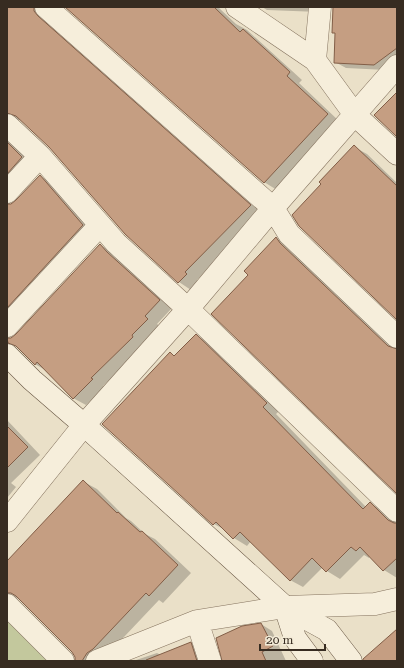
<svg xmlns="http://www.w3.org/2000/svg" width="404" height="668" viewBox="0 0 404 668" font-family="'Roboto Serif',serif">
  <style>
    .green { fill: #c3c89d }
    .shadow { fill: #0003 }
    .building { fill: #c59e82; stroke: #825e47 }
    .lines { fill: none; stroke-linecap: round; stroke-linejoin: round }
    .street-casing { stroke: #85735f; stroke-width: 23 }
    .secondary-casing { stroke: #675542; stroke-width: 23 }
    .street { stroke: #f6eedb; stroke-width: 22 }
    .secondary { stroke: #f6eedb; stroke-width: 22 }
  </style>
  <rect width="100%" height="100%" fill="#eae0c8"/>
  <path class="green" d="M7 620 48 661H7Z"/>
  <path class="shadow" d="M7 7H49L263 213 197 280 199 282 191 290 179 282 126 234 49 146 21 120H16L7 115Z
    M66 7H218L236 24 247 30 302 80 299 83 340 122 277 190 264 182Z
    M262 7H320L319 12 267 10Z
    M333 7H397V62L386 70 346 68 335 62 336 34 333 32Z
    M7 131 37 166 10 199V205L40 176 55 185 98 234 7 329Z
    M354 147 367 154 397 183V318L322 184Z
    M276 238 289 246 293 252 397 350V492L250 275Z
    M100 245 113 252 172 308 157 324 161 327 146 345 103 386 105 387 86 405 73 398 47 371 35 364 20 348 9 342 7 339H11L17 335Z
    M196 335 209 343 279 411 276 414 366 507 370 503 383 511 397 524V578L384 570 370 556 369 558 364 555 340 579 327 571 323 567 303 587 290 580 251 541 247 546 234 538 227 531 214 524 170 353 175 356Z
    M7 420 40 455 11 483 16 487 7 498Z
    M84 482 97 489 126 518 131 521 145 534 155 539 191 573 163 603 159 600 106 656 100 661H76V658L73 652 21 600 7 593V562Z
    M261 624 272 631 286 661H223Z
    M191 643 201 650 205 661H133L157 653 161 655Z"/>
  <path class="building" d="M7 7H34V11L38 16 251 205 185 272 187 274 178 283 125 234 49 147 16 116 7 113Z
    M65 7H214L240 32 243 29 276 59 290 72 287 76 328 114 264 183Z
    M333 7H397V48L374 65 334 63 335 33H332Z
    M397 92V137L374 115Z
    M7 142 22 157 7 174Z
    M354 145 397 186V320L299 226 292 215 321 184 319 182Z
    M40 175 83 225 7 308V204H11L16 200Z
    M276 237 280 243 388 346 397 349V494L211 314 248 275 244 271Z
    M100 244 107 252 160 300 145 316 148 319 132 335 133 337 91 378 93 379 73 399 37 362 35 365 16 346 8 343 7 338H11L16 334Z
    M196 334 267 403 263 407 363 509 370 502 388 520 394 523H397V558L383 571 360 547 356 551 351 547 326 572 312 558 290 581 240 532 233 539 216 522 213 525 102 424 170 352 174 356Z
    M7 426 28 447 7 468Z
    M83 480 117 513 118 512 140 532 142 531 178 565 149 596 146 593 93 649 87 653 82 661H75V657L72 652 16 596 11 593H7V561Z
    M261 623 273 646 262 652 266 661H222L216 638 242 626Z
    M397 629V661H363V659Z
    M191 642 197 661H146V660Z"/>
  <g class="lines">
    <defs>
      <path id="street" d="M46 7 273 208 289 234 397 337
        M237 7 315 60 355 115 397 154
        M315 60 320 7
        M7 125 40 156 116 243 188 309 397 511
        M7 192 40 156
        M7 326 100 225
        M7 521 84 425 188 309 273 208 397 66
        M7 605 63 661
        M197 621 210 661
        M97 661 197 621 285 607 375 604 397 599"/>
      <path id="secondary" d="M7 355 32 380 84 425 285 607 327 630 351 661
        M285 607 295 638 312 661"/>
    </defs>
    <use href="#street" class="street-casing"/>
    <use href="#secondary" class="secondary-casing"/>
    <use href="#street" class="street"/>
    <use href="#secondary" class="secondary"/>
  </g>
  <rect width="404" height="668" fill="none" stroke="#372c21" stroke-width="16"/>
  <path d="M260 644v6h65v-6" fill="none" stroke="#372c21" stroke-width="2"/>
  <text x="266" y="644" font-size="12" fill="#372c21" stroke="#f3ebd7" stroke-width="3" paint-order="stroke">20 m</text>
</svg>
